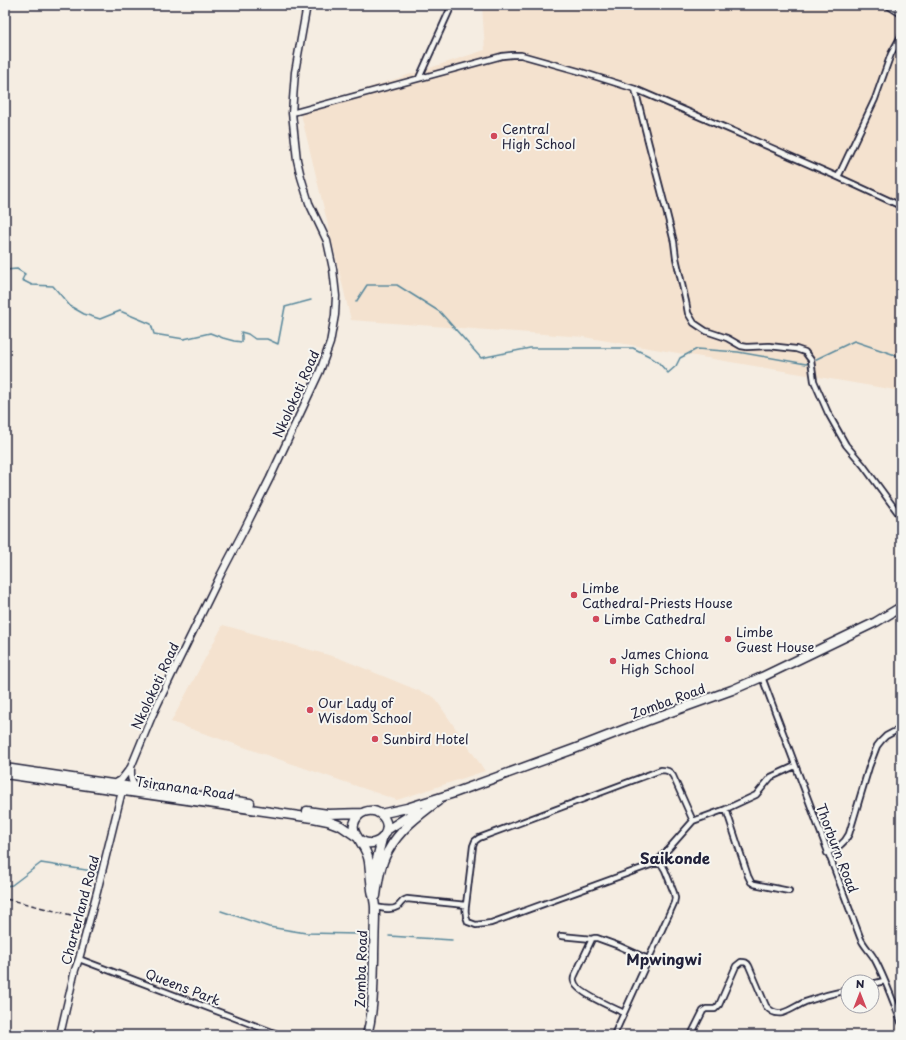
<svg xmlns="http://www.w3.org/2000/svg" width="906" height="1040" viewBox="0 0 906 1040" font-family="'Playpen Sans',sans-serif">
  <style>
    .built { fill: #f4e2cf }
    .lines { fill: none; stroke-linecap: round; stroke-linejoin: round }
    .stream { stroke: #59889c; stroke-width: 1.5 }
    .street-casing { stroke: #22223b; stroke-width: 8 }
    .secondary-casing { stroke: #22223b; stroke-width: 9 }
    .highway-casing { stroke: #22223b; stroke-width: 11 }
    .street { stroke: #f6f6f2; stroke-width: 4.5 }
    .secondary { stroke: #f6f6f2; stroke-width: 6 }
    .highway { stroke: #f6f6f2; stroke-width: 8 }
    .rail { stroke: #22223b; stroke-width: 1.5; stroke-dasharray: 6 3; stroke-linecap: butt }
    .poi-dot { fill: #d1495b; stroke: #f6f6f2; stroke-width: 1.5 }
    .labels { text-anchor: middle; stroke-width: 4; stroke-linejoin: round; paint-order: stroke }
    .poi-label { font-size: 13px; fill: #22223b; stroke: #f6f6f2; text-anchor: start }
    .street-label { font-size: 13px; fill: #22223b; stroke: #f6f6f2 }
    .quarter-label { font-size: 15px; font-weight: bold; fill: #22223b; stroke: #f6f6f2 }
  </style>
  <rect width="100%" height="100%" fill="#f5ede2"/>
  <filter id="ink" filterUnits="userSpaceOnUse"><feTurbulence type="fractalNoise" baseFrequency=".025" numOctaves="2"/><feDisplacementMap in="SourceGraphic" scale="8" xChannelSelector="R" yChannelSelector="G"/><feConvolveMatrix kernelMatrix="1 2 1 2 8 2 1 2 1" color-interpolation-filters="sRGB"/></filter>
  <g filter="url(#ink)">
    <path class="built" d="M482 5H901V391L584 337 351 320 300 110 485 50Z
      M223 625 339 658 434 697 485 771 397 800 171 722Z"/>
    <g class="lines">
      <path class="stream" d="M5 270 17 269 25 274 22 280 32 285 53 286 70 306 84 314 100 319 120 311 151 324 154 334 184 339 210 333 223 338 234 341 242 342V336L241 332 248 334 255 339H267L278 344 285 307 311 300
        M356 302 367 285H397L440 312 481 358 530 348H633L649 356 658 362 668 373 676 366 680 358 697 349 738 352 806 364 854 341 901 357
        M5 886 12 885 41 863 99 872
        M221 911 269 927 306 933 358 934
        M389 936 452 940"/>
      <defs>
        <path id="street" d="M887 5 901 14
          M419 78 452 5
          M635 89 648 141 665 206 674 242 676 258 686 302 688 313 694 323 706 331 727 338 741 346 747 347 769 346 796 349 805 352 811 360 814 381 828 413 846 445 863 465 901 517
          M292 113 502 56 512 55H521L578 71 635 89 733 131 838 177 901 206
          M838 177 875 99 891 54 901 36
          M762 677 860 937C863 945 869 950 874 958 885 978 893 1001 901 1022
          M726 809 748 876 751 882 754 884 789 891
          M693 821 673 776C670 771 667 770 661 770L479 838 475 841 473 846 466 905C465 911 465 916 468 922L476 925 491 923 656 863 693 821 726 809 756 795 771 777 795 766
          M827 853C837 848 844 844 849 834L869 767 877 746 881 741 886 736 901 728
          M375 907C382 908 391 911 397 907 402 904 400 901 407 899L466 905
          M561 936 592 939 594 938H597L619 946 648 959
          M592 939 575 975C574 977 573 979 574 981 575 992 614 1008 624 1013
          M79 959 280 1035
          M872 984 884 981
          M614 1035 674 903 675 898 674 893 665 870 662 865 656 863
          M691 1035 703 1011 706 1009H715L719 1005 736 966 741 962C745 962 747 962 749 966L766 1006C770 1011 775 1014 782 1013 790 1011 798 1005 805 1002 819 997 833 993 848 990"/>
        <path id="secondary" d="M131 767C131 776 130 780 136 788
          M114 784 121 780 131 767 152 716 174 670 221 574 244 530 270 478 320 371 330 343 335 315 336 296 333 269 327 241 309 203 301 177 297 160 292 113 295 72 307 5
          M60 1035 75 970 79 959 97 892 122 791"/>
        <path id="highway" d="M5 768 139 788
          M5 774 313 818 328 821 341 826 357 837
          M164 791 250 803
          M307 811 328 814 362 813
          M380 814 407 808 451 794 574 749 646 721 732 690 762 677 876 622 901 607
          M387 830 418 810
          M360 840C379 852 397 827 380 814 371 807 357 812 354 824 352 832 358 836 361 843 365 849 368 855 369 862 370 871 371 881 372 890 373 896 375 902 375 908 375 925 374 942 374 959 373 985 374 1010 367 1035
          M374 877 376 863 382 839
          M376 896C378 881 380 865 388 851 399 830 419 815 438 801"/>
      </defs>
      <use href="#street" class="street-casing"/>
      <use href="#secondary" class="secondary-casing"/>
      <use href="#highway" class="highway-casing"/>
      <use href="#street" class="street"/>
      <use href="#secondary" class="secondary"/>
      <use href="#highway" class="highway"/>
      <path class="rail" d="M5 899 15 901 71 915"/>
    </g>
  </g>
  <g class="poi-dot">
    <circle cx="494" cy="136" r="4"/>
    <circle cx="574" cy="595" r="4"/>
    <circle cx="596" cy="619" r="4"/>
    <circle cx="728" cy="639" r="4"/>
    <circle cx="613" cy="661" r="4"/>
    <circle cx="310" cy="710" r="4"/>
    <circle cx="375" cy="739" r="4"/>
  </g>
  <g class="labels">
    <g class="poi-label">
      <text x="502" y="134">Central<tspan x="502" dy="15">High School</tspan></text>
      <text x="582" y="593">Limbe<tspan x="582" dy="15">Cathedral-Priests House</tspan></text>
      <text x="604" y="624">Limbe Cathedral</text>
      <text x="736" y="637">Limbe<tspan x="736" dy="15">Guest House</tspan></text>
      <text x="621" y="659">James Chiona<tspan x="621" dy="15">High School</tspan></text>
      <text x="318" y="708">Our Lady of<tspan x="318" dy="15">Wisdom School</tspan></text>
      <text x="383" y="744">Sunbird Hotel</text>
    </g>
    <g class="street-label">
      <text transform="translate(296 394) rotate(-66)" y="5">Nkolokoti Road</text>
      <text transform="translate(155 686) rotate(-65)" y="5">Nkolokoti Road</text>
      <text transform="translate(668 701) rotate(-20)" y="5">Zomba Road</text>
      <text transform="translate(185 788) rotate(8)" y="5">Tsiranana Road</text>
      <text transform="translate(837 848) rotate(69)" y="5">Thorburn Road</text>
      <text transform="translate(80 910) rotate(-75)" y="5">Charterland Road</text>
      <text transform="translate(361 969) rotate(-88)" y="5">Zomba Road</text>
      <text transform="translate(183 987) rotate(21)" y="5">Queens Park</text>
    </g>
    <g class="quarter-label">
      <text x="675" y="864">Saikonde</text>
      <text x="664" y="965">Mpwingwi</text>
    </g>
  </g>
  <rect width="906" height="1040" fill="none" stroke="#f6f6f2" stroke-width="20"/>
  <rect x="10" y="10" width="886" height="1020" fill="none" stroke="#22223b" stroke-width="1.5" filter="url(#ink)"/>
  <g transform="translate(860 994)"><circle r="19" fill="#f6f6f2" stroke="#a1a1a9"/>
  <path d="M0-3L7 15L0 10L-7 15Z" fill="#d1495b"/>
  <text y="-6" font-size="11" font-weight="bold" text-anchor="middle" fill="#22223b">N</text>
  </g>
</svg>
